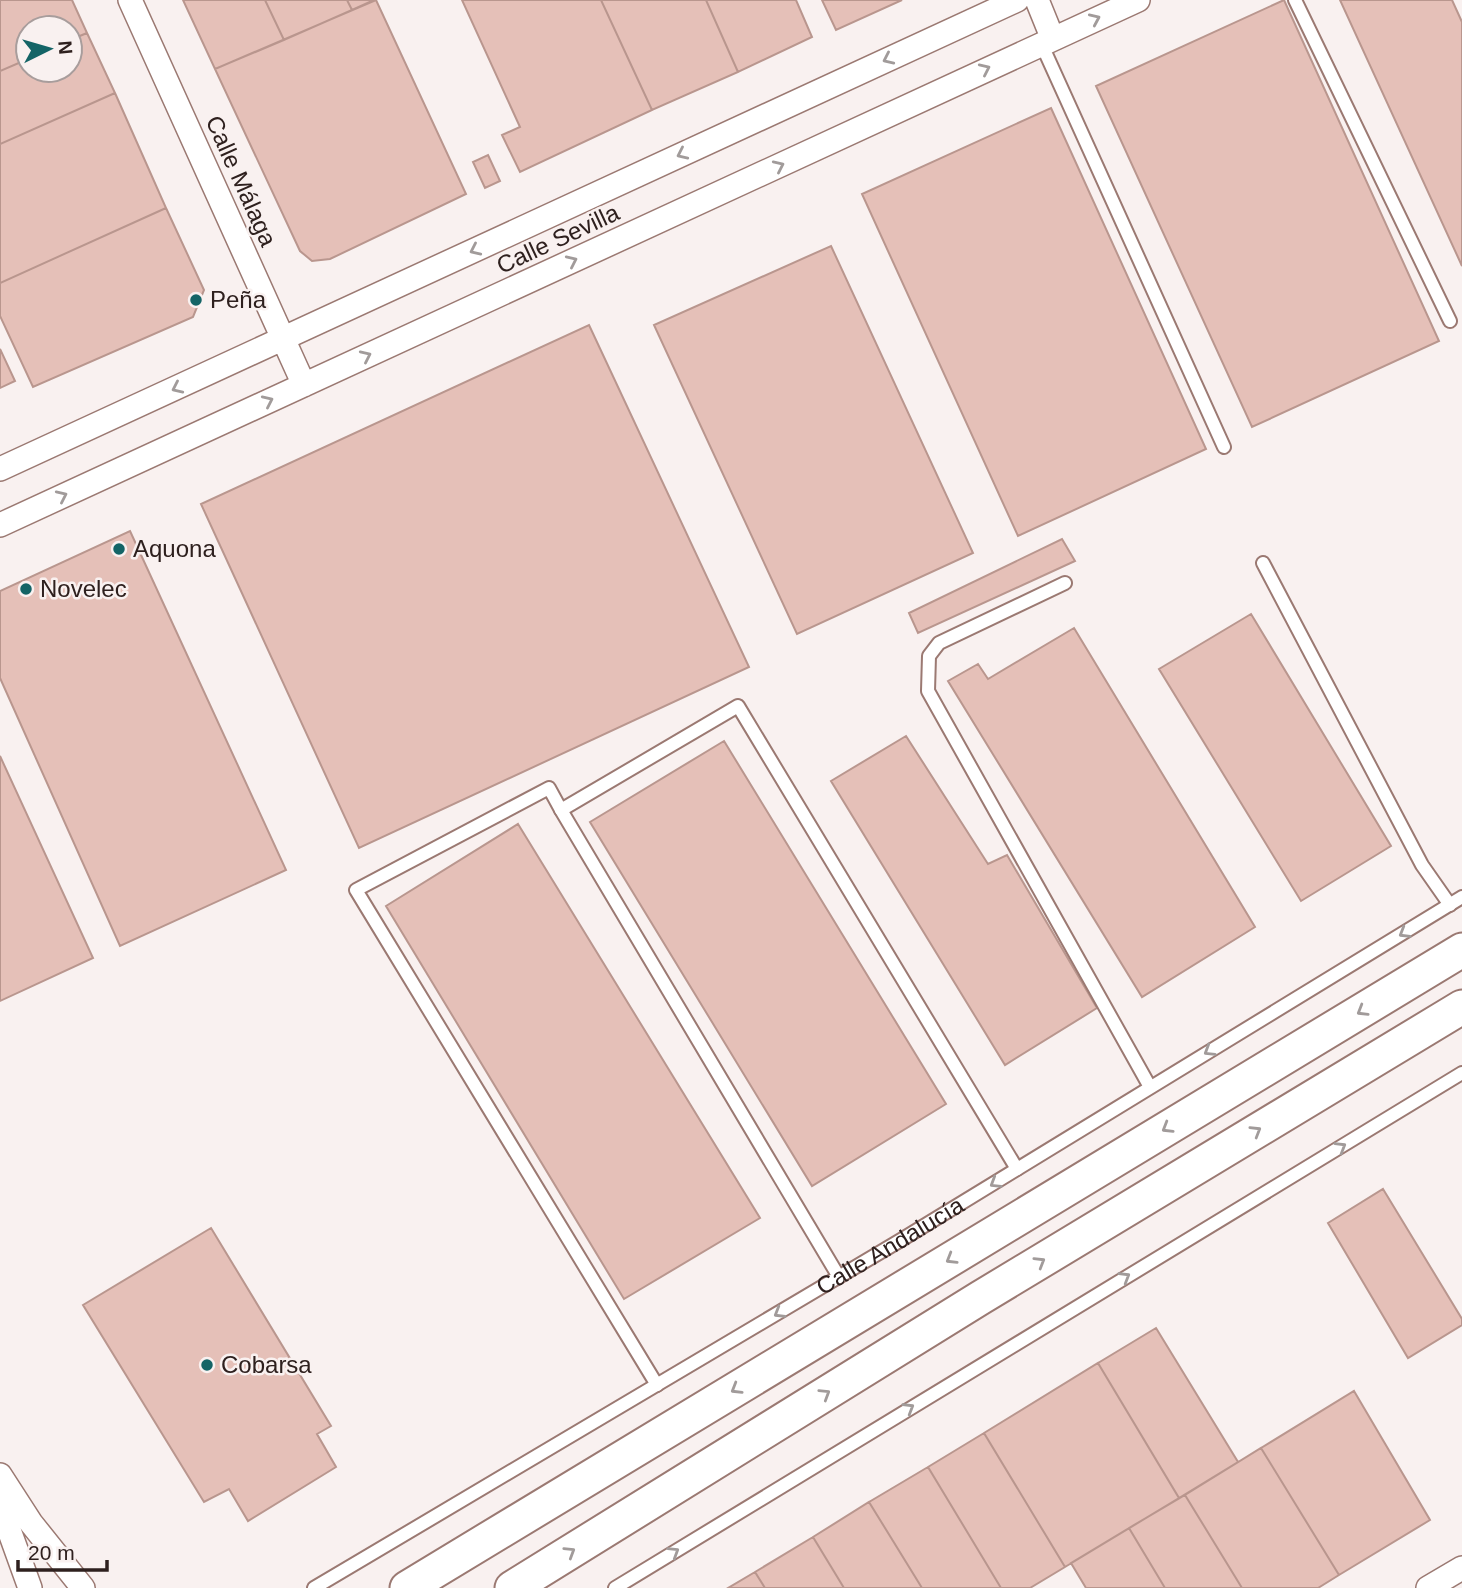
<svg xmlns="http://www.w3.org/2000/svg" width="1462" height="1588" viewBox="0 0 1462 1588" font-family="Arial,sans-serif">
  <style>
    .building { fill: #e5c0b8; stroke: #b9968e; stroke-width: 2 }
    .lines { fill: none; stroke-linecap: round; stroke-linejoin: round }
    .lane-casing { stroke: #9b7972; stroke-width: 16 }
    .street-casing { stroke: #9b7972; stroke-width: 26 }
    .secondary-casing { stroke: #9b7972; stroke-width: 37 }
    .lane { stroke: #fff; stroke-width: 12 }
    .street { stroke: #fff; stroke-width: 23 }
    .secondary { stroke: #fff; stroke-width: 33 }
    .oneway { stroke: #a19b9a }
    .poi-dot { fill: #146466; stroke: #f9f1f0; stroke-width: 2.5 }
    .labels { text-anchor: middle; stroke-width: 5; stroke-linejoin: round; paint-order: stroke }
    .street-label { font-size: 24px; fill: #2e201e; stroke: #f9f1f0 }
    .poi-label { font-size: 24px; fill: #2e201e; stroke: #f9f1f0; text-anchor: start }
  </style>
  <rect width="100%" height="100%" fill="#f9f1f0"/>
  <path class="building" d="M0 0H72L87 33 70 40V28H28V59L0 71Z
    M183 0H265L284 40 215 69Z
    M265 0H347L352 10 284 40Z
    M347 0H374L352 10Z
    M376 0 466 194 330 259 312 261 300 251 215 69Z
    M462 0H601L652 110 520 172 502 135 520 127Z
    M601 0H706L738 72 652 110Z
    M706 0H796L812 37 738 72Z
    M822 0H902L836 30Z
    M1284 0 1439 341 1252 427 1096 86Z
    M1340 0H1452L1462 22V266Z
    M87 33 115 93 0 144V71L28 59V70H70V40Z
    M115 93 166 208 0 283V144Z
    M1051 108 1206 449 1018 536 862 194Z
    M488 155 500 181 485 188 473 162Z
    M166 208 204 290 193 317 33 387 0 316V283Z
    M831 246 973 553 797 634 654 325Z
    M589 325 749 667 359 848 201 504Z
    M0 349 15 381 0 388Z
    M130 531 286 870 120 946 0 678V591Z
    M1062 539 1075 561 918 633 909 613Z
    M1251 614 1391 846 1301 901 1159 669Z
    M1074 628 1255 927 1142 997 948 681 978 664 988 679Z
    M906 736 988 864 1007 855 1097 1008 1005 1065 831 781Z
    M724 741 946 1104 812 1186 590 822Z
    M0 756 93 958 0 1001Z
    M518 824 760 1218 624 1299 386 906Z
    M1383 1189 1462 1319V1325L1408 1358 1328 1223Z
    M211 1228 331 1426 317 1434 336 1467 248 1521 229 1489 204 1502 83 1305Z
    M1156 1328 1238 1462 1179 1498 1098 1363Z
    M1098 1363 1179 1498 1065 1567 984 1433Z
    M1354 1391 1430 1520 1339 1575 1261 1448Z
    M984 1433 1065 1567 1030 1588H1001L928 1467Z
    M1261 1448 1339 1575 1318 1588H1242L1185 1495Z
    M928 1467 1001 1588H922L869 1502Z
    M1185 1495 1242 1588H1165L1129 1528Z
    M869 1502 922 1588H844L813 1537Z
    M1129 1528 1165 1588H1086L1071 1563Z
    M813 1537 844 1588H765L755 1572Z
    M755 1572 765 1588H728Z"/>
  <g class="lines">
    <defs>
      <g id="lane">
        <path d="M1295 0 1450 321"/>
        <path d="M1041 43 1224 447"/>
        <path d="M1263 563 1422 865 1450 905"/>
        <path d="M1065 583 939 643 929 656 928 691 1150 1087"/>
        <path d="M561 810 549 788 356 890 657 1385"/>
        <path d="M839 1277 561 810 738 706 1017 1169"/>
        <path id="s1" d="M314 1588 901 1240 1462 897"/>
        <path d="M615 1588 1462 1073"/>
      </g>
      <path id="street" d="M130 0 304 385
        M1037 0 1052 37
        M0 469 1017 0
        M0 525 1138 0
        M0 1475 31 1523 83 1588
        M0 1505 30 1588
        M1428 1588 1462 1568"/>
      <path id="secondary" d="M407 1588 1462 950
        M512 1588 980 1298 1462 1007"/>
    </defs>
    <use href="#lane" class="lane-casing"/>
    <use href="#street" class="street-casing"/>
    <use href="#secondary" class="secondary-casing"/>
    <use href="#lane" class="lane"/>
    <use href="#street" class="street"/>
    <use href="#secondary" class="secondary"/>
  </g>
  <defs><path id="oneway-chevron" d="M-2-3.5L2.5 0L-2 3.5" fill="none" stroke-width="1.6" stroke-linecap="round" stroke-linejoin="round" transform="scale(1.75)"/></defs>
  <g class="oneway">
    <use href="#oneway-chevron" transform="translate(1095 19) rotate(-24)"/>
    <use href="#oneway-chevron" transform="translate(888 59) rotate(155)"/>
    <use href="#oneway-chevron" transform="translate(985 69) rotate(-25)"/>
    <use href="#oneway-chevron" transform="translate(682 154) rotate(155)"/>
    <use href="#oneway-chevron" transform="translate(779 166) rotate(-25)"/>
    <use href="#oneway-chevron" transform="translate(475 250) rotate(155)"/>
    <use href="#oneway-chevron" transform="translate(572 261) rotate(-25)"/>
    <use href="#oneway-chevron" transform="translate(366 356) rotate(-25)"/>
    <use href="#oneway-chevron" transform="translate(177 388) rotate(155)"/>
    <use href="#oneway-chevron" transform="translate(268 401) rotate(-25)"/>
    <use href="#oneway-chevron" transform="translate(62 496) rotate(-25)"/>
    <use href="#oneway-chevron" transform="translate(1404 933) rotate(149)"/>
    <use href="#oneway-chevron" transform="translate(1362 1011) rotate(149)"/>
    <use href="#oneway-chevron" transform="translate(1209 1051) rotate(148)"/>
    <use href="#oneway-chevron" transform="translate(1167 1128) rotate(149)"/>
    <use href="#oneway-chevron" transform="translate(1256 1131) rotate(-31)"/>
    <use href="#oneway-chevron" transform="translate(1341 1147) rotate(-31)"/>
    <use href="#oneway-chevron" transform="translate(995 1183) rotate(148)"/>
    <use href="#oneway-chevron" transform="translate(951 1259) rotate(149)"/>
    <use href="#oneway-chevron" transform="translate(1040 1262) rotate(-31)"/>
    <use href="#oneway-chevron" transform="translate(1125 1277) rotate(-31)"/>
    <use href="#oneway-chevron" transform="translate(779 1313) rotate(149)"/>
    <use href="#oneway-chevron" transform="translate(736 1389) rotate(149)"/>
    <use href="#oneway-chevron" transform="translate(825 1394) rotate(-32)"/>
    <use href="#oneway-chevron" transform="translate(909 1408) rotate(-31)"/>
    <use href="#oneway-chevron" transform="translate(570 1552) rotate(-32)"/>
    <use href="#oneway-chevron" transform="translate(674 1552) rotate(-32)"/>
  </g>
  <g class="poi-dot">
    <circle cx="196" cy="300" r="7"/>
    <circle cx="119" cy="549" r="7"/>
    <circle cx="26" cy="589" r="7"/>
    <circle cx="207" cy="1365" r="7"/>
  </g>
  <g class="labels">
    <g class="street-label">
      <text transform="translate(241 181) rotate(66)" y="8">Calle Málaga</text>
      <text transform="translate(558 239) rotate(-25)" y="8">Calle Sevilla</text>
      <text dy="8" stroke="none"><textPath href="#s1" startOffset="670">Calle Andalucía</textPath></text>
    </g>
    <g class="poi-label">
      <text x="210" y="308">Peña</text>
      <text x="133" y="557">Aquona</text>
      <text x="40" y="597">Novelec</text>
      <text x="221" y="1373">Cobarsa</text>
    </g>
  </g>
  <g transform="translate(49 49) rotate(85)"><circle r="33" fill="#f9f1f0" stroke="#a89d9c" stroke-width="2"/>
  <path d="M0-5L12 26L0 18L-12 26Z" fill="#146466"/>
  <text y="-10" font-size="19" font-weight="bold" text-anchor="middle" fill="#2e201e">N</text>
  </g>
  <path d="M18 1560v10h89v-10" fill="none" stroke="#2e201e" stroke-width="3.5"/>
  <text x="28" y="1560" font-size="21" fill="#2e201e" stroke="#f9f1f0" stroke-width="5" paint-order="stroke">20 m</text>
</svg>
